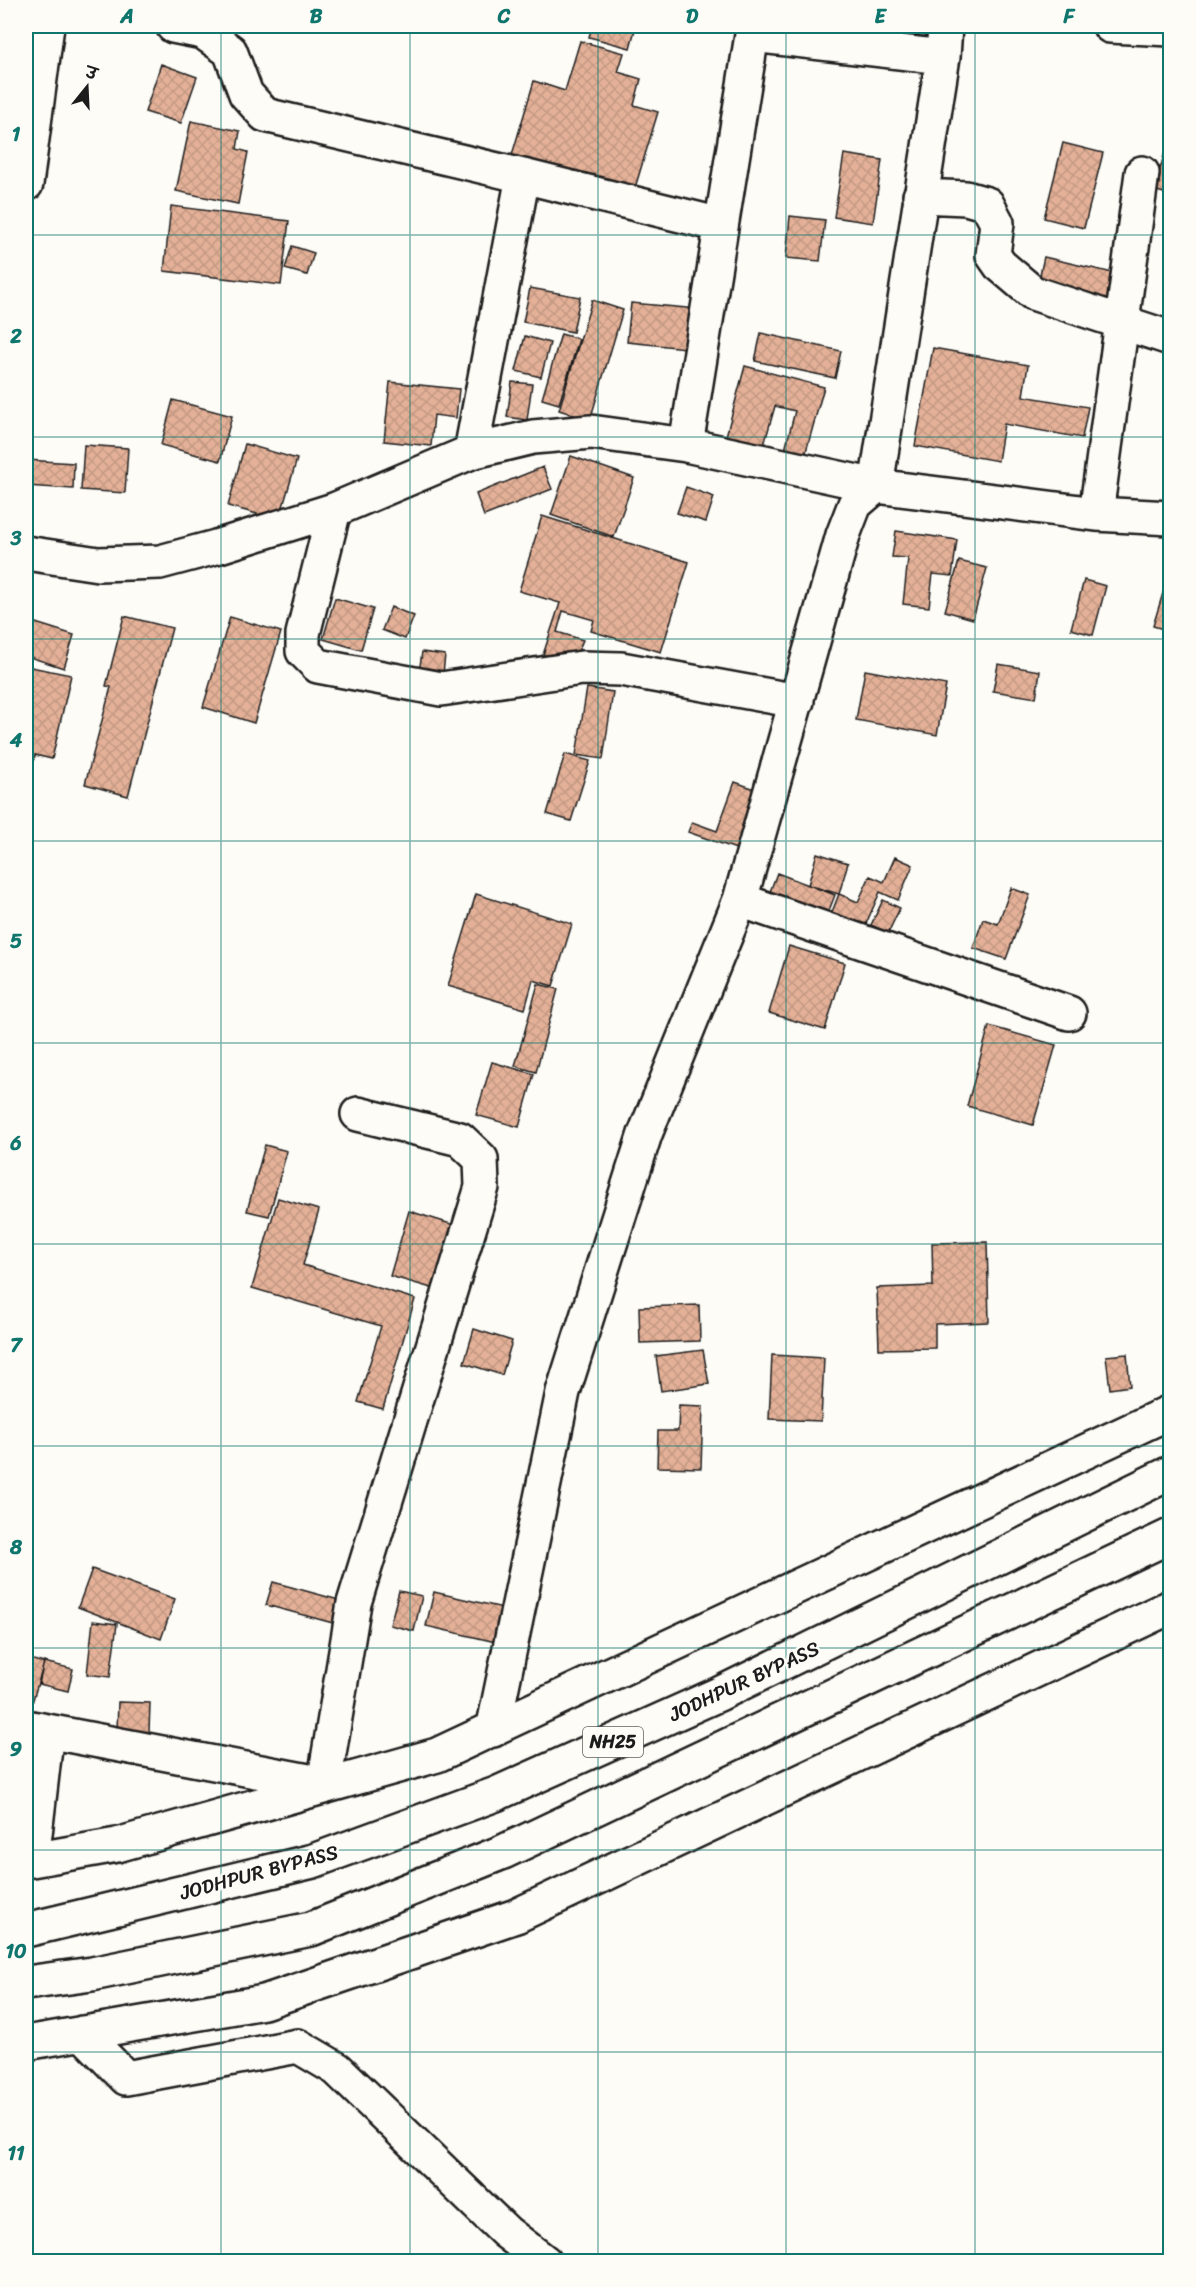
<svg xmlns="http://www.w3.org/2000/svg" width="1196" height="2287" viewBox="0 0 1196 2287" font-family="Sriracha,'Playpen Sans Deva',sans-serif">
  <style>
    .building { fill: url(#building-cross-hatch); stroke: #1c1c1c; stroke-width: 1.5 }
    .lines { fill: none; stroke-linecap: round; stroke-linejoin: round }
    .minor-casing { stroke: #1c1c1c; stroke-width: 38 }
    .highway-casing { stroke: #1c1c1c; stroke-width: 38 }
    .minor { stroke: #fdfcf7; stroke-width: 33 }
    .highway { stroke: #fdfcf7; stroke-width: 33 }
    .grid { fill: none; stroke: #0f766e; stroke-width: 1.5; stroke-opacity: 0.55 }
    .labels { text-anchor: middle; stroke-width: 5; stroke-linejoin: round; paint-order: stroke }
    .shield { fill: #fdfcf7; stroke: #605f5e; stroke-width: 1.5 }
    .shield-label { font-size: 18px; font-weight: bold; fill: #1c1c1c }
    .street-label { font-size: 20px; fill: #1c1c1c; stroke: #fdfcf7 }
    .neatline { fill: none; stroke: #0f766e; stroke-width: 2 }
    .grid-label { font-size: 20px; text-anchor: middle; font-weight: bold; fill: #0f766e }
  </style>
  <defs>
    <pattern id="building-cross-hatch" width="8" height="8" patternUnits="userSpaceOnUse" patternTransform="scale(1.5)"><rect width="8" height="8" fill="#e4b198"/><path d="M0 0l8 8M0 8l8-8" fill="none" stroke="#c39882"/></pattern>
  </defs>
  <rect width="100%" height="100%" fill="#fdfcf7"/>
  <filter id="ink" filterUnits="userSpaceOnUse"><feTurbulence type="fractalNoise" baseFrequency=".0167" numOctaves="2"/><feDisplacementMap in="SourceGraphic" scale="12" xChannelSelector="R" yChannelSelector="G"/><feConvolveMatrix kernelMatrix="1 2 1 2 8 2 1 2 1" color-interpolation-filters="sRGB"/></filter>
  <g filter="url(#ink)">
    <path class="building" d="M592 26H636L630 48 589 37Z
      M580 41 624 53 618 72 641 79 634 105 658 112 634 191 512 155 534 81 565 91Z
      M161 64 197 77 181 123 145 112Z
      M191 121 240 131 237 149 248 152 238 204 176 191Z
      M1063 143 1103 153 1084 228 1044 218Z
      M1165 152 1170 153V195L1154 190Z
      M844 154 882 160 873 223 834 217Z
      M171 206 289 221 281 285 164 271Z
      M790 216 825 220 820 261 786 258Z
      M292 246 314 253 307 275 285 269Z
      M1044 257 1113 273 1105 308 1036 292Z
      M530 288 580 297 573 332 523 322Z
      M592 300 623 310 590 420 559 410Z
      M631 303 698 309 695 349 627 342Z
      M761 333 841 351 835 378 755 361Z
      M561 334 579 339 559 404 542 399Z
      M525 336 550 343 541 377 516 371Z
      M933 348 1028 365 1023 396 1088 407 1082 438 1004 424 998 461 915 446Z
      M745 366 824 387 805 455 785 450 795 411 775 406 764 445 726 436Z
      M390 382 459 389 456 418 434 415 431 446 384 441Z
      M512 382 532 384 527 420 507 417Z
      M173 400 232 416 220 461 161 445Z
      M245 444 297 459 279 520 228 506Z
      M84 445 128 448 125 493 81 490Z
      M571 456 634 478 614 537 551 515Z
      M26 460 74 463 73 489 26 486Z
      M543 467 552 489 484 516 476 494Z
      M686 487 714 497 706 522 677 513Z
      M542 516 689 562 661 652 591 631 594 620 563 611 557 632 583 640 574 661 543 655 560 603 519 591Z
      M896 531 957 540 952 576 933 574 929 607 903 604 908 558 892 557Z
      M959 561 987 568 973 619 945 611Z
      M1170 570V631L1153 626Z
      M1084 580 1106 586 1093 635 1071 629Z
      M335 598 373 609 361 650 323 639Z
      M391 607 414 616 405 639 382 630Z
      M124 616 172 628 128 796 85 784 111 687 106 686Z
      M230 617 281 632 254 723 203 707Z
      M26 620 74 635 64 668 26 656Z
      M1170 639V659L1165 658Z
      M422 652 445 655 442 683 418 680Z
      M998 664 1040 671 1036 698 993 691Z
      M26 666 71 675 52 759 35 755 30 777 26 776Z
      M865 670 946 685 937 735 856 720Z
      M587 688 613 692 603 759 576 755Z
      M565 754 590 761 571 821 547 814Z
      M735 782 763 792 742 851 688 832 692 822 717 831Z
      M817 853 848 863 839 894 808 885Z
      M895 857 913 865 898 900 880 892 865 926 832 912 839 894 858 902 870 876 884 882Z
      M777 873 835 895 826 918 768 897Z
      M1011 888 1030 895 1006 959 973 948 983 919 998 924Z
      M476 894 572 924 553 986 533 980 525 1009 448 986Z
      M883 900 900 908 888 933 871 925Z
      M789 946 845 963 825 1030 769 1013Z
      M538 984 558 989 536 1072 515 1066Z
      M989 1026 1056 1045 1033 1125 967 1106Z
      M492 1062 534 1074 519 1127 476 1115Z
      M265 1145 287 1151 269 1216 247 1211Z
      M278 1198 319 1210 303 1265 415 1299 383 1409 358 1402 381 1326 252 1288Z
      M409 1211 454 1225 435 1289 390 1276Z
      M987 1242 989 1322 935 1324V1348L879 1349 877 1288 933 1286 932 1243Z
      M699 1305 700 1341 640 1343 639 1307Z
      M474 1329 512 1341 502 1375 464 1363Z
      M703 1350 709 1384 661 1391 656 1356Z
      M1127 1354 1130 1386 1110 1389 1106 1356Z
      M772 1355 824 1358 821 1421 769 1419Z
      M679 1405 703 1406 701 1468 657 1467 658 1431H678Z
      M92 1569 175 1599 161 1639 78 1607Z
      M273 1582 339 1600 333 1623 266 1605Z
      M399 1591 422 1596 414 1631 390 1625Z
      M434 1592 516 1611 509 1645 426 1626Z
      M93 1621 117 1624 110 1677 87 1674Z
      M26 1658 44 1663 29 1713 26 1712Z
      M44 1662 73 1669 68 1691 39 1684Z
      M118 1702 150 1703 149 1732 117 1730Z"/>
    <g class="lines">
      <defs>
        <path id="minor" d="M173 26 203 32 230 51 246 94 265 115 523 176 471 452
          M751 26 752 35 943 57 945 26
          M1110 26 1170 29
          M523 176 721 225
          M26 184 47 26
          M920 196 966 198 987 204 997 223 993 255 1000 265 1033 293 1170 338
          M686 445 752 35
          M334 510 303 634V651L318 666 441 689 582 668 621 669 797 701
          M1096 514 1142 173
          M26 553 98 564 160 562 216 547 334 510 471 452 533 437 591 432 686 445 876 486 943 57
          M740 900 1069 1013
          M26 1727 324 1784 354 1603 482 1187 481 1159 460 1139 358 1114
          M493 1730 563 1392 645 1134 740 900 843 535 855 504 876 486 1096 514 1170 518
          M32 1860 47 1731
          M26 1861 117 1845 437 1755 1170 1412
          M82 2033 126 2078 298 2046 337 2069 506 2232 545 2262
          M26 2043 264 2002 516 1916 1170 1607"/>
        <path id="highway" d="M26 1930 313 1861 496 1794 719 1694 1170 1473
          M26 1983 92 1974 311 1929 503 1852 1170 1536"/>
      </defs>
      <use href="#minor" class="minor-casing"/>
      <use href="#highway" class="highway-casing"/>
      <use href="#minor" class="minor"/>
      <use href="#highway" class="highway"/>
    </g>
  </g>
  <path class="grid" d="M221 26V2262M410 26V2262M598 26V2262M786 26V2262M975 26V2262M26 235H1170M26 437H1170M26 639H1170M26 841H1170M26 1043H1170M26 1244H1170M26 1446H1170M26 1648H1170M26 1850H1170M26 2052H1170"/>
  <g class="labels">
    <rect class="shield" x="583" y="1727" width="60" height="30" rx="4.5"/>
    <g class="shield-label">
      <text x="613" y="1748">NH25</text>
    </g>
    <g class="street-label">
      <text transform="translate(744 1681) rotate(-25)" y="7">JODHPUR BYPASS</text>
      <text transform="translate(259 1872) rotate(-15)" y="7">JODHPUR BYPASS</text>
    </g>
  </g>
  <rect width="1196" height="2287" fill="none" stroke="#fdfcf7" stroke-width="66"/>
  <g transform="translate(87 87) rotate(18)" stroke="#fdfcf7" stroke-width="4.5" paint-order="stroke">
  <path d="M0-4.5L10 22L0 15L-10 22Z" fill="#1c1c1c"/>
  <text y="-9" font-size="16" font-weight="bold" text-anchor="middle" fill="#1c1c1c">उ</text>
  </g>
  <rect x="33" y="33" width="1130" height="2221" class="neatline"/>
  <g class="grid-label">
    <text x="127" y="23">A</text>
    <text x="316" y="23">B</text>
    <text x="504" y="23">C</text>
    <text x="692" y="23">D</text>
    <text x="880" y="23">E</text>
    <text x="1069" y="23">F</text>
    <text x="16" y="141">1</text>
    <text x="16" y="343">2</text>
    <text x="16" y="545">3</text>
    <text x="16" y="747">4</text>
    <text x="16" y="948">5</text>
    <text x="16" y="1150">6</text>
    <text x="16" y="1352">7</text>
    <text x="16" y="1554">8</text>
    <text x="16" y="1756">9</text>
    <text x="16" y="1958">10</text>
    <text x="16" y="2160">11</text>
  </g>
</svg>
